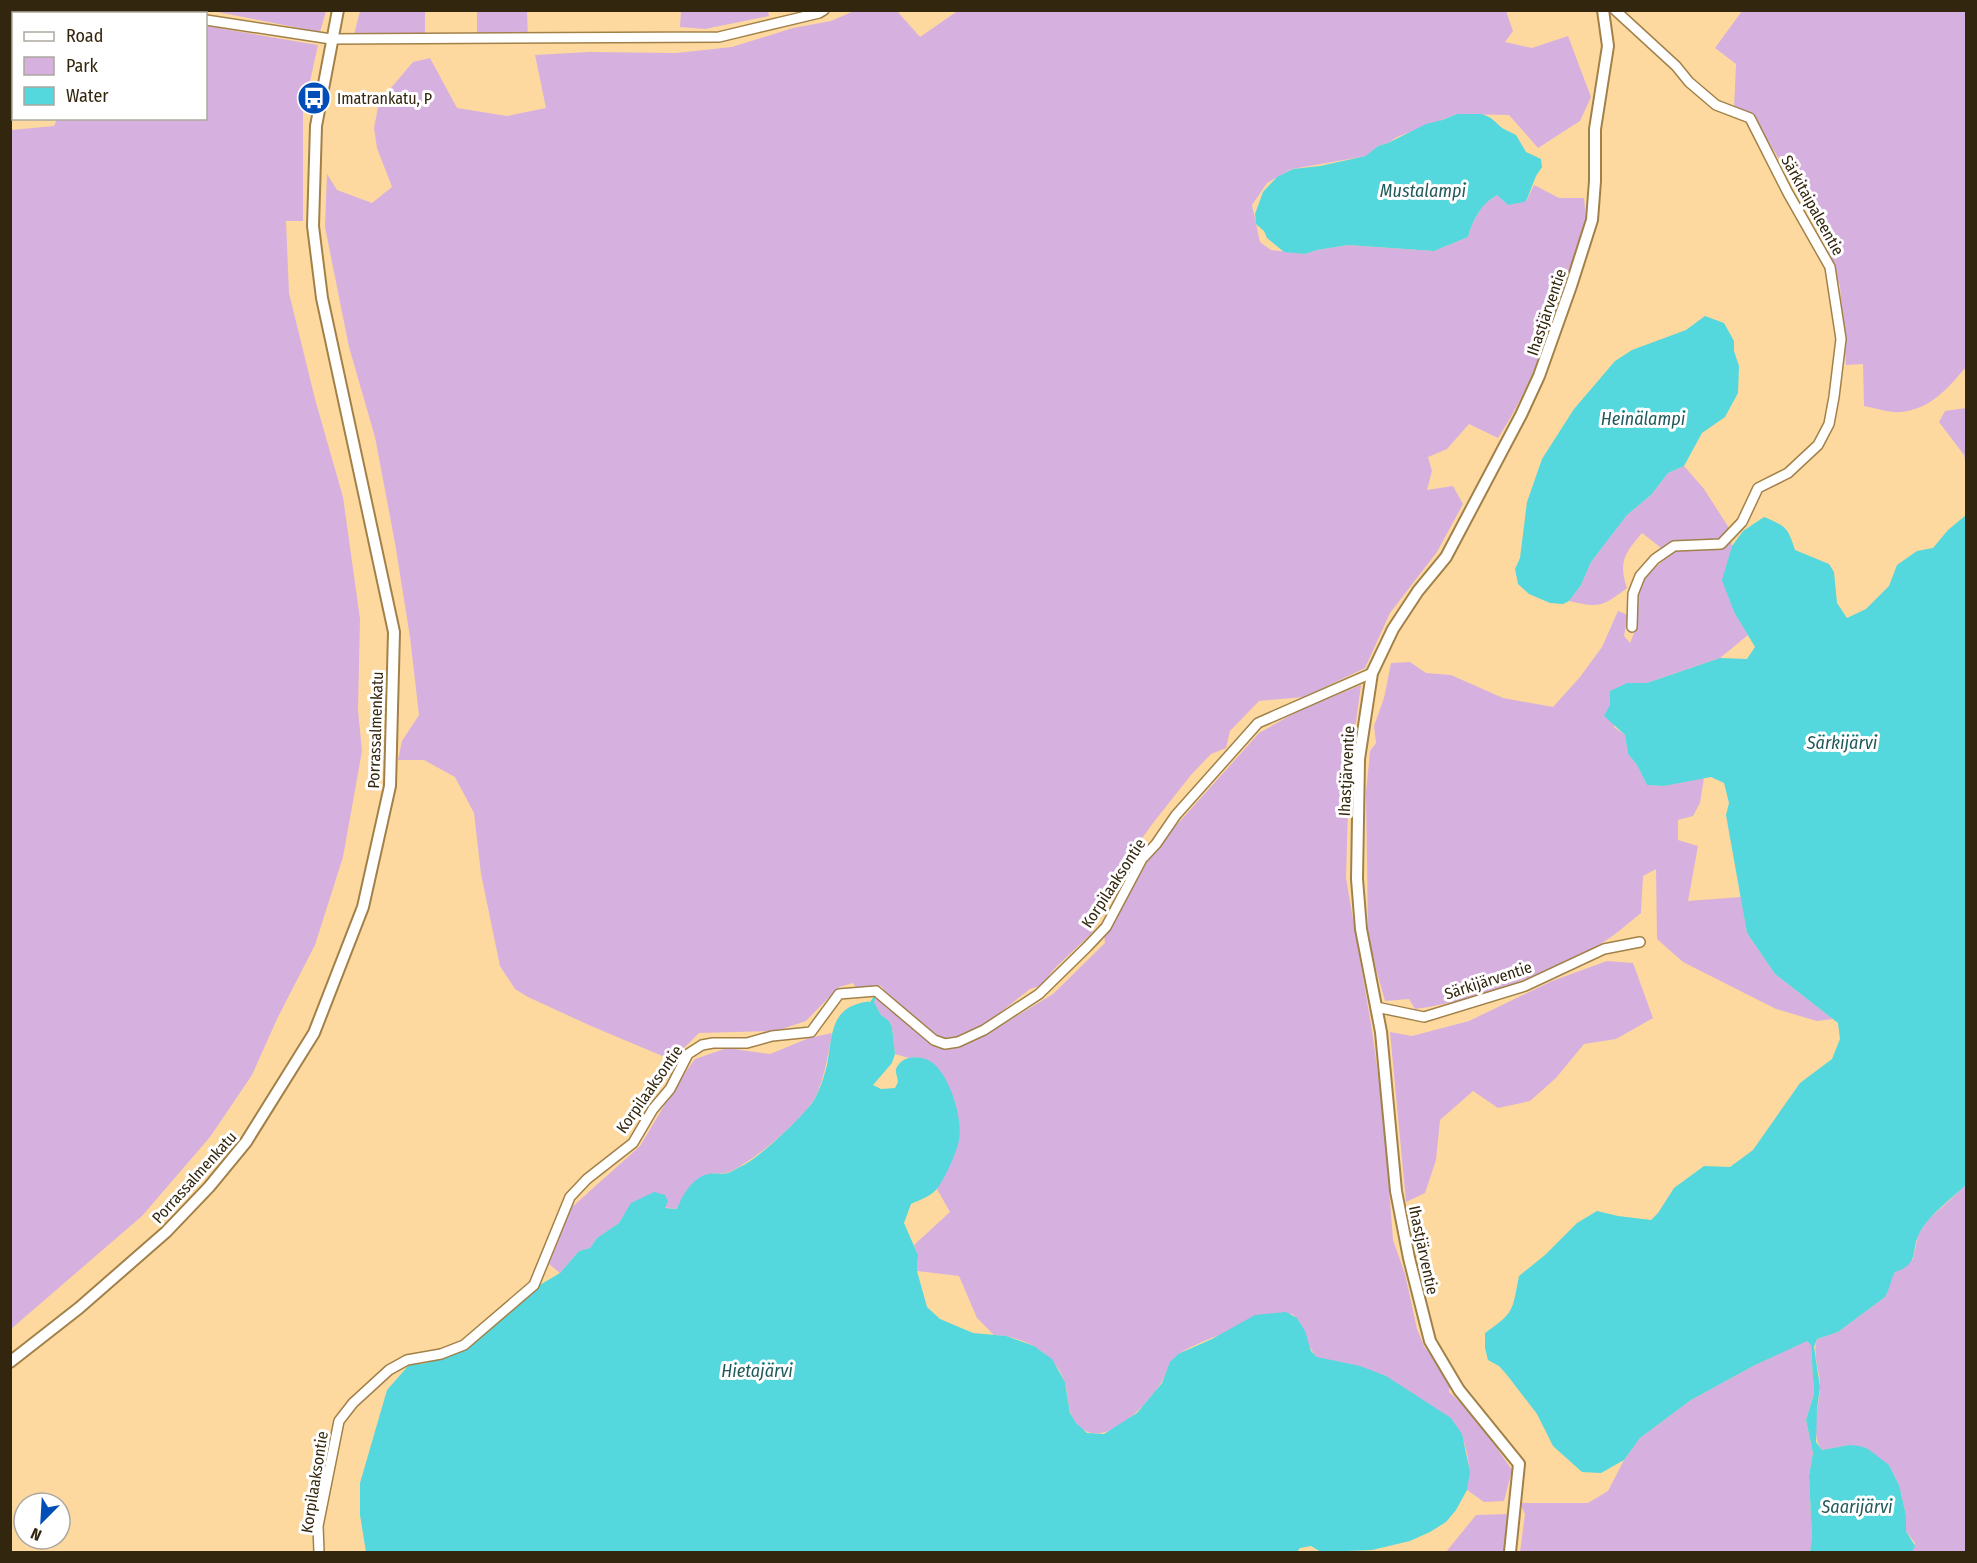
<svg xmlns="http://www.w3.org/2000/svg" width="1977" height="1563" viewBox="0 0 1977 1563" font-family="'Fira Sans Condensed',sans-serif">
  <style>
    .green { fill: #d6b1df }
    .water { fill: #54d7dd }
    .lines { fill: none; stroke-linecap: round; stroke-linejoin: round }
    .minor-casing { stroke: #a28149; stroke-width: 12 }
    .tertiary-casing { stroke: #a28149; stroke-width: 14 }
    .minor { stroke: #fff; stroke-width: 9 }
    .tertiary { stroke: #fff; stroke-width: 10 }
    .labels { text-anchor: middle; stroke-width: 6; stroke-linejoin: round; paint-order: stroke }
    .poi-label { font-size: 16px; fill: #33260e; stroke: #fff; text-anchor: start }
    .street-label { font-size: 16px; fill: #33260e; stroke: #fff }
    .water-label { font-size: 18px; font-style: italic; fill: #22595b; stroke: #fff }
  </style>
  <rect width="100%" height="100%" fill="#fdd99f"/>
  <path class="green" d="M959 10 1506 11 1513 31 1505 42 1532 48 1568 36 1591 97 1580 121 1538 148 1509 115 1457 114 1397 137 1388 143 1378 146 1367 156 1292 169 1267 183 1252 205 1260 242 1271 250 1305 254 1317 250 1348 245 1434 251 1468 237C1473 219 1481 204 1497 195L1508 205 1527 200 1534 185 1559 198H1584L1586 219C1562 294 1541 372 1498 438L1469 424 1447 449 1428 457 1432 471 1427 490 1453 486 1463 504 1437 552 1390 613 1365 668 1304 697 1259 701 1230 731 1226 748 1211 754 1191 775 1153 823 1133 851 1112 897 1091 934 1056 967 1040 986 1030 989 988 1022 969 1034 949 1039 936 1038 902 1012 881 986 856 988 853 983 839 987 806 1021 776 1031 699 1033 672 1060 591 1026 528 997 515 989 500 966 481 874 474 813 455 777 424 760H398L402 741 419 715 410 637 395 543 375 437 349 347 325 227 327 174 337 190 372 203 392 187 377 148 374 128 379 102 413 62 430 58 457 108 507 116 546 108 535 55 589 52 676 53 732 47 793 28 831 21 854 11H897L920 37Z
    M212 11H326L320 32Z
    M360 11H425V39H353Z
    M477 11H527L528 38H477Z
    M681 11H768L769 16 705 29 680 27Z
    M1742 11H1966V367C1948 388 1931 409 1901 412 1890 413 1875 408 1864 406L1863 364 1846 365 1840 286 1821 230 1752 114 1734 109 1736 64 1715 48Z
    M206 26 318 45 303 113V221H286L289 293 315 399 343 497 360 619 358 710 362 751 343 857 315 945 277 1019 252 1075 210 1137 142 1216 11 1329V130L54 126 57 119 206 118Z
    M1966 408V466L1964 455 1939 422 1945 411Z
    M1684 466 1704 489 1729 528 1732 546 1723 580 1734 612 1748 635 1720 658 1647 683H1627L1614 727 1625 735 1628 754 1637 765 1647 785 1664 786 1704 778 1700 803 1693 816 1678 820V840L1698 846 1688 901 1741 897 1747 933 1775 974 1833 1019 1817 1021 1776 1009 1683 962 1657 939 1656 869 1643 876 1641 913C1628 923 1615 936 1600 944 1545 974 1477 1001 1415 1009L1409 999 1385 1001 1369 944 1368 931 1366 793 1370 751 1376 743 1374 726 1384 698 1391 663 1410 662 1426 673 1451 675 1503 698 1553 707 1580 677 1602 647 1618 611 1628 615 1624 636 1630 643 1637 626 1636 592 1647 575 1664 560 1660 547 1642 533C1625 553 1618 562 1627 588 1602 607 1600 608 1569 601L1581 585 1591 562 1627 515 1651 495 1668 473Z
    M1361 685 1349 773 1346 878 1372 1030 1383 1111 1393 1240 1405 1274 1417 1329 1424 1346 1450 1382 1449 1392 1474 1415 1512 1470 1504 1501 1484 1502 1467 1490C1472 1464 1467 1440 1451 1418L1317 1357C1305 1345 1306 1325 1292 1314 1255 1325 1213 1333 1180 1353 1168 1360 1168 1373 1161 1383 1146 1406 1101 1456 1075 1422 1067 1411 1069 1396 1065 1383 1056 1353 1023 1336 994 1335L977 1318 959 1276 917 1271 918 1255 914 1245 950 1212 937 1189 959 1140 919 1057 909 1058 895 1054 892 1027 889 1021 881 1015 874 1002 876 998 947 1047 982 1037 1053 994 1105 943 1104 935 1155 849 1259 733 1298 711Z
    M1607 961 1633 963 1653 1018 1616 1039 1584 1044 1556 1078 1530 1101 1498 1108 1473 1091 1440 1120 1436 1160 1425 1193 1406 1202 1390 1032 1412 1036 1469 1021 1552 981Z
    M832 1033C828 1054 825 1076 816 1096 805 1118 752 1163 729 1172 722 1175 713 1172 707 1175 692 1181 683 1195 677 1209L632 1203 619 1223 597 1238 590 1248 579 1251 560 1273 549 1264 571 1208 640 1146 677 1084 695 1059 727 1048 770 1054 809 1038Z
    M1966 1185V1552H1912L1915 1543 1906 1531V1515L1899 1485 1889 1465 1849 1445 1822 1450C1809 1432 1820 1406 1820 1385 1820 1370 1812 1354 1817 1339L1838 1332 1885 1297C1889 1290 1889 1286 1891 1279 1894 1270 1906 1264 1913 1259L1918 1235 1928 1220Z
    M1807 1340 1811 1345 1814 1394 1806 1420 1813 1453 1809 1476 1812 1537 1810 1552H1520L1525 1514 1520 1503H1588L1608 1491 1624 1460 1640 1438 1691 1400 1755 1365Z
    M1510 1514 1504 1552H1446L1476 1515Z"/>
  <path class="water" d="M1457 114H1482L1491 118 1502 128 1516 135 1526 152 1541 159 1542 167 1536 176 1527 199 1524 202 1508 205 1497 195C1481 204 1473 219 1468 237L1434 251 1348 245 1317 250 1305 254 1284 252 1267 238 1264 231 1256 224 1255 214 1263 192 1277 177 1293 169 1320 166 1366 156 1378 146 1388 143 1426 124 1442 120Z
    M1705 316 1724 323 1734 341V351L1739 366 1738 393 1725 417 1702 433 1684 466 1668 473 1651 495 1627 515 1591 562 1581 585 1569 601 1563 604 1550 603 1529 594 1518 584 1515 569 1520 558 1527 502 1542 459 1574 409 1615 361 1632 350 1686 330Z
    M1966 515V1185C1951 1199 1931 1213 1920 1232 1910 1249 1921 1264 1895 1272 1890 1281 1890 1289 1885 1297L1838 1332 1817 1339 1814 1347 1820 1387 1817 1409 1816 1442 1822 1450 1849 1445 1860 1446 1868 1449 1889 1465 1899 1485 1906 1515V1531L1915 1546 1912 1552H1810L1812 1537 1809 1476 1813 1453 1806 1420 1814 1394 1811 1345 1807 1341 1755 1365 1691 1400 1640 1438 1624 1460 1601 1473 1582 1472 1553 1446 1537 1414 1507 1375 1499 1366 1488 1360 1485 1348V1333C1515 1312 1512 1311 1519 1276L1545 1255 1577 1223 1597 1211 1618 1216 1651 1220 1658 1213 1674 1188 1704 1166 1730 1167 1753 1150 1800 1083 1832 1059 1840 1039 1838 1023 1775 974 1747 933 1726 815 1729 803 1724 783 1711 777 1664 786 1647 785 1637 765 1628 754 1625 735 1604 716 1610 705V691L1627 683H1647L1720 658 1747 659 1755 647 1734 612 1722 580 1732 546 1743 531 1764 517C1786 526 1788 528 1795 550L1829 564 1834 572 1837 603 1847 618 1866 609 1889 586 1897 565 1917 551 1933 548 1948 530Z
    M875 995 881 1000 876 998 874 1002 881 1015 889 1021 892 1027 895 1054 892 1063 873 1085 881 1089 895 1088 898 1082C898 1078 895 1072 896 1069 902 1054 922 1055 933 1063 950 1077 963 1118 959 1140 957 1152 943 1183 935 1191 929 1197 919 1200 911 1204L904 1223 918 1255 917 1271 927 1307 940 1319 973 1333 1006 1336 1034 1346 1052 1359 1065 1382 1070 1413 1076 1423 1087 1433 1104 1434 1137 1413 1162 1383 1170 1362 1178 1354 1212 1339 1255 1315 1286 1312 1297 1318 1305 1331 1311 1351 1317 1357 1360 1366 1386 1376 1451 1418 1462 1434 1470 1472 1467 1490 1456 1510 1446 1522 1430 1532 1410 1541 1372 1550 1321 1552 1311 1546 1300 1548 1297 1552H366L360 1515V1483L387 1390 409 1365 427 1363 435 1356 475 1340 502 1320 533 1289 560 1273 579 1251 590 1248 597 1238 619 1223 631 1203 654 1192 665 1195 668 1201 665 1208 677 1209C682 1196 691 1180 705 1175 712 1172 721 1175 728 1173 733 1171 739 1167 744 1165 762 1155 799 1120 812 1103 819 1093 824 1077 827 1065 832 1041 829 1013 857 1004 862 1003 865 1001 870 1002Z"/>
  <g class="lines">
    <defs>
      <path id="minor" d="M143 10 162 14
        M1615 10 1676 66 1689 82 1716 105 1750 118 1788 193 1830 267 1841 339 1834 397 1829 424 1818 445 1788 473 1758 488 1742 522 1721 544 1674 546 1655 559 1640 576 1633 594 1632 627
        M206 20 331 39 719 37 819 13 824 10
        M1376 1007 1424 1017 1525 986 1604 949 1640 942
        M319 1552 318 1526 339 1421 353 1403 389 1370 407 1360 441 1354 464 1345 534 1285 570 1197 587 1179 633 1143 653 1109 670 1089 688 1054 702 1045 713 1043H747L772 1036 811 1032 839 994 876 991 934 1040 945 1044 958 1042 984 1030 1039 994 1087 947 1106 927 1142 859 1156 844 1176 815 1258 723 1372 673"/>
      <path id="tertiary" d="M10 1362 79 1308 166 1232 209 1187 246 1142 314 1033 363 907 390 786 394 632 322 298 313 226 316 126 338 10
        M1510 1552 1519 1464 1459 1390 1430 1341 1409 1258 1396 1191 1381 1032 1361 929 1357 879 1359 759 1372 673 1393 629 1418 591 1446 557 1521 415 1539 376 1571 286 1592 220 1595 181V129L1608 46 1603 10"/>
    </defs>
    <use href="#minor" class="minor-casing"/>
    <use href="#tertiary" class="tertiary-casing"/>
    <use href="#minor" class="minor"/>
    <use href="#tertiary" class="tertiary"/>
  </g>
  <defs>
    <symbol id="bus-disc" viewBox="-11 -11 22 22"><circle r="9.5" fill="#024eb8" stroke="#fff"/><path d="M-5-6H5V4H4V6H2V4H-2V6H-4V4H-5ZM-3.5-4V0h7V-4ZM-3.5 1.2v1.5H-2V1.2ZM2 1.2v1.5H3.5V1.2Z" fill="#fff"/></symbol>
  </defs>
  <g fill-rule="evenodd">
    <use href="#bus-disc" x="295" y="79" width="38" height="38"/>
  </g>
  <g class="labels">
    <g class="poi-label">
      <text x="337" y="104">Imatrankatu, P</text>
    </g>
    <g class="street-label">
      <text transform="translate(1813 205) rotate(61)" y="6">Särkitaipaleentie</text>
      <text transform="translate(1546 312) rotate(-71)" y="6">Ihastjärventie</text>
      <text transform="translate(375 730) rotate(-88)" y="6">Porrassalmenkatu</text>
      <text transform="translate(1346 771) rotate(-87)" y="6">Ihastjärventie</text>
      <text transform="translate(1113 883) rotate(-57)" y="6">Korpilaaksontie</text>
      <text transform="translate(1488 980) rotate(-18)" y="6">Särkijärventie</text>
      <text transform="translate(649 1089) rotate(-55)" y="6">Korpilaaksontie</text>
      <text transform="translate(194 1177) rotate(-48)" y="6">Porrassalmenkatu</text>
      <text transform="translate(1424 1250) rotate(78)" y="6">Ihastjärventie</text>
      <text transform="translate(314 1482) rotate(-81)" y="6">Korpilaaksontie</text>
    </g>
    <g class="water-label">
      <text x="1423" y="197">Mustalampi</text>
      <text x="1643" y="425">Heinälampi</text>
      <text x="1842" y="749">Särkijärvi</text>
      <text x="757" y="1377">Hietajärvi</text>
      <text x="1857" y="1513">Saarijärvi</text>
    </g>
  </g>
  <rect width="1977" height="1563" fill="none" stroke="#33260e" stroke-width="24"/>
  <rect x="12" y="12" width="195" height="108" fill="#ffffff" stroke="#ada89f" stroke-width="1.5"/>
  <rect x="24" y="32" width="30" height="9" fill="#ffffff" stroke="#ada89f" stroke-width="1.5"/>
  <text x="66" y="42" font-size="18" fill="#33260e">Road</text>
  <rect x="24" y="57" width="30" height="18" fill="#d6b1df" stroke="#ada89f" stroke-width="1.5"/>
  <text x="66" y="72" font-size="18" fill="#33260e">Park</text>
  <rect x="24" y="87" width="30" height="18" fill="#54d7dd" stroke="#ada89f" stroke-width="1.5"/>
  <text x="66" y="102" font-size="18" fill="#33260e">Water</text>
  <g transform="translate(42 1521) rotate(204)"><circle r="28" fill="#ffffff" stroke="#ada89f" stroke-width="1.5"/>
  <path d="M0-4.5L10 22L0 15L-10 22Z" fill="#024eb8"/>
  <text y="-9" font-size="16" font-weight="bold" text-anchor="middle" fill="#33260e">N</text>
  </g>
</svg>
